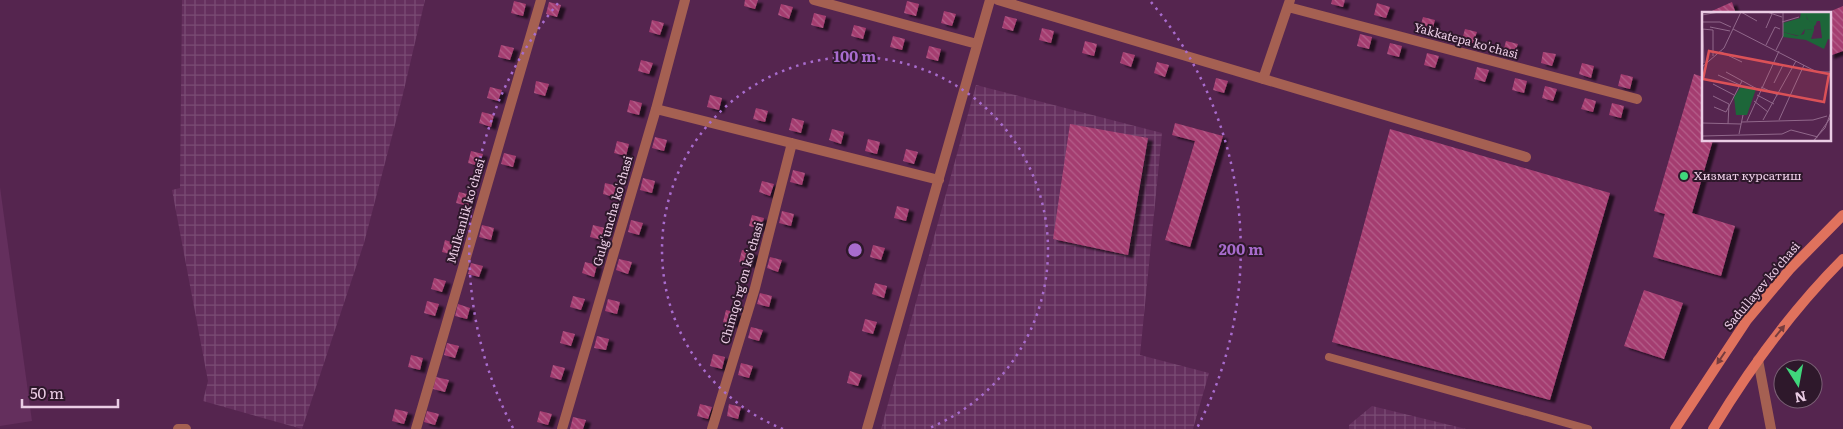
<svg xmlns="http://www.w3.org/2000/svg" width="1843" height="429" viewBox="0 0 1843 429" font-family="Literata,serif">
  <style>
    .built { fill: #642f5d }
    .industrial { fill: url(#industrial-grid) }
    .building { fill: url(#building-back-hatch); filter: url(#shadow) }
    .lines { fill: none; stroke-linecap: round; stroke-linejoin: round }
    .lane { stroke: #a56052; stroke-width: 8 }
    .street { stroke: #a56052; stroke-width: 10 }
    .secondary { stroke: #e0725d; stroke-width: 10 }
    .oneway { fill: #753c3f }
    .ring { fill: none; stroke: #a86cce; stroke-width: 2.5; stroke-dasharray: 2.5 5 }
    .poi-dot { fill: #40d77c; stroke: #2e182b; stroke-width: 2 }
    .labels { text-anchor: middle; stroke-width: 4; stroke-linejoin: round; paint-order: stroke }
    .street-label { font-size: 12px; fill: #ebcde5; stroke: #2e182b }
    .poi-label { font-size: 12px; fill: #ebcde5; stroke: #2e182b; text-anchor: start }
    .inset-road { fill: none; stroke: #91688b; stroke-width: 1 }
    .view { fill: #db5157; fill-opacity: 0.15; stroke: #db5157; stroke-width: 2.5 }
    .inset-edge { fill: none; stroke: #ebcde5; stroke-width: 2.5 }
    .centre { fill: #a86cce; stroke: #2e182b; stroke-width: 2.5 }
    .ring-label { font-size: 15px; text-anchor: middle; font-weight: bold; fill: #a86cce; stroke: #2e182b; stroke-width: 4; stroke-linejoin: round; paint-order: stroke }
  </style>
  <defs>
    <pattern id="industrial-grid" width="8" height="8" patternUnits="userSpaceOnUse" patternTransform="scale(1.25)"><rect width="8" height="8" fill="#642f5d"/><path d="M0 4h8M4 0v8" fill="none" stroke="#7a4c74"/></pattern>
    <pattern id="building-back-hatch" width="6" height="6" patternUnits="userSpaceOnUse" patternTransform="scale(1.25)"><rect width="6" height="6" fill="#a43c70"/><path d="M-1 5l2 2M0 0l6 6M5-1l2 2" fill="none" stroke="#b5608b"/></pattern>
    <filter id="shadow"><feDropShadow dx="5" dy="3" stdDeviation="1" flood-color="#0009"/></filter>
  </defs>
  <rect width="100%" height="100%" fill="#55254f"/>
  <path class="built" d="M0 187 32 421 0 426Z"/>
  <path class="industrial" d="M182 0H425L402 98 364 243 302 429 203 401 208 381 172 190 180 188Z
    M976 85 1162 133 1140 355 1209 373 1193 429H881Z
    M1372 406 1466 429H1349V425Z"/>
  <path class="building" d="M745 0H758L755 9 744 6Z
    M1332 0H1345L1343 7 1331 4Z
    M514 1 526 4 523 16 511 13Z
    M907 1 919 4 916 16 904 13Z
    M549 2 561 5 557 17 546 14Z
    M1732 2 1736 14H1705Z
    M1377 3 1390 7 1386 18 1374 15Z
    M781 4 793 7 789 19 778 15Z
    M1843 6V51L1829 56V14H1824Z
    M944 11 956 14 952 26 941 23Z
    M814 13 826 16 823 28 811 25Z
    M1005 16 1017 19 1013 31 1002 28Z
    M1423 17 1435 20 1432 31 1420 28Z
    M652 20 664 23 660 35 649 32Z
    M854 25 866 28 863 39 851 36Z
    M1042 28 1054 31 1051 43 1039 40Z
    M1465 29 1477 32 1473 43 1462 40Z
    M1360 34 1372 37 1369 49 1357 46Z
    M893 36 905 39 902 50 890 47Z
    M1085 41 1097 44 1094 56 1082 53Z
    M1506 41 1518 44 1514 55 1503 52Z
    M1390 43 1402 46 1399 57 1387 54Z
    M501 45 514 48 510 60 498 57Z
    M929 46 941 49 938 61 926 58Z
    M1123 52 1135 55 1131 67 1120 63Z
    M1543 52 1556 54 1552 66 1541 63Z
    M1427 53 1439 56 1435 68 1424 65Z
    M641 60 653 63 649 74 638 71Z
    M1157 62 1169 65 1165 77 1154 73Z
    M1582 63 1594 66 1591 78 1579 74Z
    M1477 67 1489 70 1485 82 1474 79Z
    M1621 74 1633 77 1630 89 1618 86Z
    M1694 74 1703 77V140H1713L1692 213 1735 226 1721 276 1653 257 1665 214 1654 211Z
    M1216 78 1228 81 1224 93 1213 90Z
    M1515 78 1527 81 1524 93 1512 90Z
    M536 81 549 84 545 96 534 93Z
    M1545 86 1557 89 1553 101 1542 98Z
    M490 87 502 90 498 101 487 98Z
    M710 95 722 98 719 110 707 107Z
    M1585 98 1596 101 1593 112 1581 109Z
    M630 100 642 103 639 115 627 112Z
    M1612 103 1624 106 1621 118 1609 115Z
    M756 108 768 111 765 122 753 119Z
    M482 112 494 115 491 127 479 123Z
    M792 118 804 121 801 133 789 130Z
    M1175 123 1223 136 1190 247 1165 240 1195 141 1172 135Z
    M1070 124 1148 138 1128 255 1053 239Z
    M832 129 844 132 841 144 829 140Z
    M1390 129 1610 193 1550 400 1332 342Z
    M655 137 667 140 664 151 652 148Z
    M868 139 880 142 877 154 865 151Z
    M617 141 629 144 626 156 614 153Z
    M906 149 918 152 914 164 903 161Z
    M471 151 483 154 479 166 468 163Z
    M504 153 516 156 513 167 501 164Z
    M793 170 805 173 802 185 790 182Z
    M643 178 655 181 652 193 640 190Z
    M762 181 774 184 770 196 759 192Z
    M605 183 618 186 614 197 603 194Z
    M459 192 471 195 468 206 456 203Z
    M897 206 909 209 906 221 894 218Z
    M782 211 794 214 791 226 779 223Z
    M752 215 764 218 761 229 749 226Z
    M631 220 643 223 639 235 628 232Z
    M482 225 494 228 491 240 479 237Z
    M593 225 605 228 602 240 590 237Z
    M445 240 457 244 454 255 442 252Z
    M873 245 885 248 881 260 870 257Z
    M742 250 754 253 751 265 739 262Z
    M770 257 782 260 778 272 767 268Z
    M619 259 632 262 628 274 616 270Z
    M585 262 597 265 594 277 582 273Z
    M471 263 483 266 479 277 468 274Z
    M434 278 446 281 442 292 431 289Z
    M875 283 887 286 884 298 872 294Z
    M1644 290 1683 303 1664 359 1624 346Z
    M760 293 772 296 769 307 757 304Z
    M573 296 585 299 581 310 570 307Z
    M608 299 620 302 617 314 605 311Z
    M427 301 439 304 435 316 424 313Z
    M458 304 470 308 467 319 455 316Z
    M726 310 738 313 734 325 723 322Z
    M865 319 877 322 873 334 862 331Z
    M751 327 763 330 759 341 748 338Z
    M563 331 575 334 571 346 560 343Z
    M597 336 609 339 606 350 594 348Z
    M447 343 459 346 455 358 444 355Z
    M713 354 725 357 722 369 710 366Z
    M411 355 423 358 420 370 408 367Z
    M741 363 753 366 749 378 738 375Z
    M553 365 565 368 561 380 550 377Z
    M850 371 862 375 858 386 847 383Z
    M436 377 449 380 445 392 433 389Z
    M700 404 712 407 708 419 697 416Z
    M729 404 741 407 738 419 727 416Z
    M395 409 408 412 404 424 392 421Z
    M427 411 439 414 435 425 424 422Z
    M540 411 552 414 548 425 537 422Z
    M573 417 586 420 583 429H570Z"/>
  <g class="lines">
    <path class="lane" d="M1329 357 1588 429"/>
    <path class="street" d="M814 0 977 44
      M998 0 1526 157
      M1288 7 1637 99
      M1263 79 1290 0
      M656 109 939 180
      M1758 360 1771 429
      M178 429H186
      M416 429 541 0
      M562 429 656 109 685 0
      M712 429 755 288 792 143
      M867 429 990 0"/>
    <path class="secondary" d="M1675 429 1747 320 1790 269 1843 215
      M1713 429C1750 368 1792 310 1843 259"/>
  </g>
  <defs><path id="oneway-solid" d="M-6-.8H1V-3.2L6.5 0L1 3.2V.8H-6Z" transform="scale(1.25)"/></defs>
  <g class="oneway">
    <use href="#oneway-solid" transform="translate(1780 331) rotate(-51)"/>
    <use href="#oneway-solid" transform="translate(1721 358) rotate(124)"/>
  </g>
  <g class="ring">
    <path d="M783 429A193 193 0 1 1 927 429"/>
    <path d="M513 428A386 386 0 0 1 559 2M1151 2A386 386 0 0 1 1197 428"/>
  </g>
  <circle class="poi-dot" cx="1684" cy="176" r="5"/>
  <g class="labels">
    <g class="street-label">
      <text transform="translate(1466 41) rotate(15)" y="4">Yakkatepa ko'chasi</text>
      <text transform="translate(466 211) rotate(-74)" y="4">Mulkanlik ko'chasi</text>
      <text transform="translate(613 211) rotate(-74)" y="4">Gulg'uncha ko'chasi</text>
      <text transform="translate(742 283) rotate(-74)" y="4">Chimqo'rg'on ko'chasi</text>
      <text transform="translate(1762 286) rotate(-50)" y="4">Sadullayev ko'chasi</text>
    </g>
    <g class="poi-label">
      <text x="1694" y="180">Хизмат курсатиш</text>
    </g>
  </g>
  <g transform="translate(1702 12)">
    <rect width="129" height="129" fill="#55254f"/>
    <path d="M103 0H129V28L126 27 122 37 104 28 81 25V20L95 24 102 22 103 17 112 18 109 27 120 26 118 9H115L113 14 107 11Z" fill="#1d6639"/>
    <path d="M99 0H104L105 7 112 12V18L103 17 98 24 81 20V11L98 6ZM38 76 54 77 45 103H34L32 85Z" fill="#1d6639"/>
    <path class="inset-road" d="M39 0 55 9M65 0 80 5M0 3 17 0M0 10H18L29 15M80 10 97 5M8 15 28 19M64 16 70 2M0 17 11 18V44M1 17 2 51M31 17 115 60H129M64 33 73 15 78 17M74 38 81 24V0M19 40 40 50M0 55 22 36 39 0M24 60 57 78M16 63 38 73M72 71 81 53M11 72 32 83M59 75 76 83M55 83 72 92M11 84 27 92 26 112M52 89 66 100M12 95 24 100 40 69M61 108 94 49M77 108 102 53M45 109 77 39M40 110 111 108 125 104M0 111 39 112M37 122 41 103M0 124 80 122 89 118 116 125M111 129 123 116 129 100M112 129 129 105"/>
    <path class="view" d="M7 39 127 62 122 90 1 67Z"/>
    <rect width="129" height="129" class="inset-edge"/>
  </g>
  <circle cx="855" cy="250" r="8" class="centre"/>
  <g class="ring-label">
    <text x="855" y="62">100 m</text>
    <text x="1241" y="255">200 m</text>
  </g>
  <g transform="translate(1798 384) rotate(169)"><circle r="24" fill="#2e182b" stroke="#7a6075"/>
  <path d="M0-4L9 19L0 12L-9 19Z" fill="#40d77c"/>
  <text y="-8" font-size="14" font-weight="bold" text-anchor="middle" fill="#ebcde5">N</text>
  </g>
  <path d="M22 399v8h96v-8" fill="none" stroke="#ebcde5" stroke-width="2.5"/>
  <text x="30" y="399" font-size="15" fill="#ebcde5" stroke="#2e182b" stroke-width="4" paint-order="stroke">50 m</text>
</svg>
